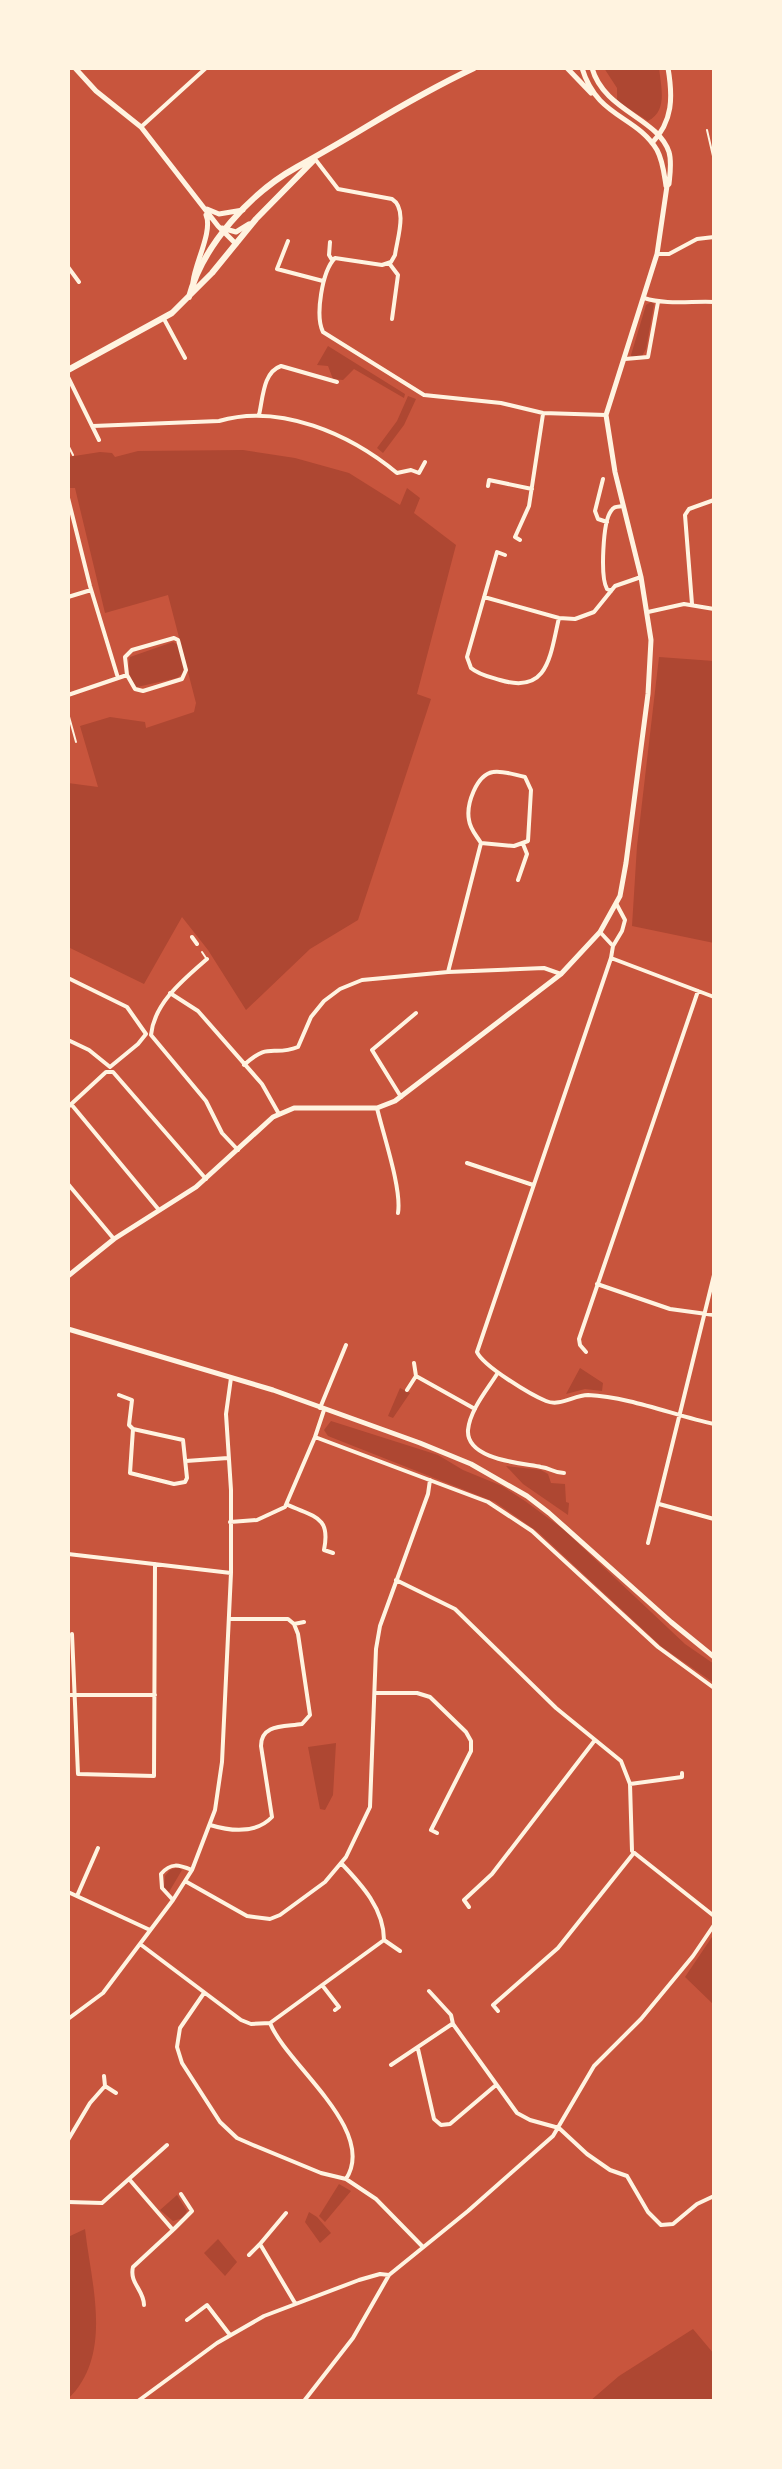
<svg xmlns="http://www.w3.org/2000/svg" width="782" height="2469" viewBox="0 0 782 2469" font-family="Karla,sans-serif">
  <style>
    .green { fill: #ae4732 }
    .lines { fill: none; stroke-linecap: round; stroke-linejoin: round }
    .service { stroke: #fff3e0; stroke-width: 2 }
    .minor { stroke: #fff3e0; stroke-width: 4 }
    .tertiary { stroke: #fff3e0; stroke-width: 5 }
    .secondary { stroke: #fff3e0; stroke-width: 5 }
    .trunk { stroke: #fff3e0; stroke-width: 6 }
  </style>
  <rect width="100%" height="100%" fill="#c8553d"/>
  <path class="green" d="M604 68H659C661 87 668 111 648 121L617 101V88Z
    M651 302 654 304 646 349 642 356 632 358 631 355 646 305Z
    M328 346 405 394 404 398 354 369 343 380 333 379 328 366 317 365Z
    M408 396 416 399 404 425 383 453 377 448 397 421Z
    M243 450 295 458 349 473 400 505 407 488 420 498 414 513 456 545 417 694 431 699 358 920 310 949 246 1010 208 950 182 917 144 984 68 947V783L98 787 80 726 110 717 145 722 146 728 194 712 196 703 168 595 105 613 75 488H68V457L100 452 112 453 115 457 138 451Z
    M173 642 178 645 184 667 183 673 177 678 137 687C129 680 127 667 130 657Z
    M659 657 714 661V943L632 926 637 846Z
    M580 1368 603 1383 602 1391 585 1389 566 1394Z
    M400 1388 410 1393 393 1418 388 1416Z
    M331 1421 438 1455 463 1470 502 1486 525 1501 563 1529 685 1644 714 1664V1683L662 1647 538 1532 495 1502 328 1436 324 1430Z
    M506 1466 541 1470 548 1474 551 1483 565 1484 566 1502 569 1503 568 1515 523 1484Z
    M336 1743 333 1795 325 1810 320 1809 308 1747Z
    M179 1867 182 1870 169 1892 164 1887 165 1876 170 1870Z
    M714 1934V2005L685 1977Z
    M339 2184 351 2191 325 2222 319 2216Z
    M177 2195 187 2211 183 2218 173 2221 160 2210Z
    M309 2212 317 2217 331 2233 320 2243 305 2222Z
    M85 2229C91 2283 114 2355 68 2399V2237Z
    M218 2239 237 2262 225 2276 204 2253Z
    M693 2329 714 2354 712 2364 714 2367V2401H590L619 2376Z"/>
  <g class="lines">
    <path class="service" d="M707 130 713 156
      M68 445 73 455
      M68 713 76 742
      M202 952 206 958"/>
    <path class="minor" d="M141 127 206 68
      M315 159 338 189 392 199C408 209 397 239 395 255L391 262 382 265 335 258C322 271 315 316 323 332L424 395 501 403 543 413 606 415
      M288 241 277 269 323 281
      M330 242 329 255 332 260
      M657 254H669L697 239 714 237
      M389 263 398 275 392 319
      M68 267 79 282
      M644 298C666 305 691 301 714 302
      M164 319 185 358
      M625 359 648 357 658 302
      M68 377 99 440
      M259 415C263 398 263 372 281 366L337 382
      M93 426 219 421C280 403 350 434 397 473L411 470 419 473 425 462
      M603 479 595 511 598 519 607 522
      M488 486 489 480 532 489
      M68 498 90 586 118 678
      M520 540 515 537 529 506 543 414
      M505 555 497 552 467 657 471 668C479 675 490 677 500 680 549 695 550 655 559 618
      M611 591 607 589C600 577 603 521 611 511 614 506 617 507 623 506
      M68 597 91 590
      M484 597 559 618 575 619 594 612 615 586 641 577
      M692 604 685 515 689 509 714 500
      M648 612 684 604 714 609
      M68 695 127 675 135 689 143 691 182 679 186 670 178 640 174 638 132 650 125 657 127 675
      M518 880 527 854 523 844
      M600 932 613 946 611 958 477 1352C483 1366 531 1395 546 1401 560 1407 574 1395 588 1395 630 1397 673 1415 714 1424
      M192 937 197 944
      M613 946 622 931 625 920 617 905
      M611 958 714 997
      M207 959C184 979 154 1003 151 1035L206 1101 222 1133 238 1150
      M448 972 481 843C476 835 470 829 469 820 466 805 476 775 493 772 502 770 515 775 525 777L531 790 528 841 514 846 481 843
      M68 978 127 1007 146 1034 138 1044 110 1067 89 1050 68 1040
      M170 993 198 1011 262 1084 279 1114
      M244 1065C270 1041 272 1057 298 1047L311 1017 324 1001 340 989 362 980 448 972 544 968 561 974
      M401 1097 372 1050 416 1013
      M71 1104 159 1210
      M68 1107 106 1072H113L206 1179
      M377 1108C383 1134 402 1189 398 1213
      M467 1163 533 1185
      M68 1184 114 1239
      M597 1284 670 1309 714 1315
      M586 1352 580 1345 579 1339 698 991
      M414 1363 416 1376
      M497 1374C487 1390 470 1410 468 1430 466 1460 522 1463 541 1467 551 1468 553 1473 564 1473
      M407 1390 416 1376 475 1409
      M119 1395 132 1400 129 1425 133 1429 130 1473 174 1484 185 1482 187 1478 183 1440 133 1429
      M320 1408 346 1345
      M324 1410 315 1437 488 1502 532 1531 658 1647 714 1688
      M186 1461 228 1458
      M659 1504 714 1519
      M288 1505C314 1517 331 1516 324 1550L333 1553
      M230 1522 257 1520 285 1507 315 1437
      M648 1543 714 1275
      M68 1554 231 1573
      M396 1580 455 1609 556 1708 621 1761 630 1784 632 1851 714 1916
      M229 1619H288L294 1624 304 1622
      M72 1634 78 1774 154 1776 155 1564
      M375 1693H417L430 1697 466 1732 471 1741V1751L431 1830 437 1833
      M68 1695H155
      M630 1784 682 1777V1773
      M210 1825C230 1831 256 1834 272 1817L261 1746C261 1724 284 1727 302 1724L310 1715 298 1634 294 1624
      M185 1881 247 1916 270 1919 280 1915 325 1882 346 1857 370 1807 376 1649 380 1626 428 1494 430 1480
      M68 1892 150 1930
      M77 1896 98 1848
      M173 1900 162 1888 161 1874C171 1862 179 1865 192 1870
      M469 1907 464 1900 492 1874 595 1740
      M384 1940 400 1951
      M140 1944 241 2020 251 2024 270 2023 384 1940C384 1909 362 1885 341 1863
      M322 1985 339 2007 335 2010
      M429 1991 451 2015 453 2024 517 2113 530 2120 559 2128 587 2154 610 2170 627 2176 648 2212 661 2225 673 2224 697 2204 714 2196
      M204 1993 180 2028 177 2047 182 2063 220 2122 237 2138 253 2145 321 2173 346 2179 376 2199 422 2246
      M498 2011 493 2005 558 1948 633 1854
      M68 2019 103 1993 173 1900 192 1870 215 1810 222 1762 231 1573V1490L226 1414 231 1378
      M270 2023C286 2064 378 2130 346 2179
      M418 2049 434 2119 441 2125 450 2124 496 2085
      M391 2065 452 2024
      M105 2086 116 2093
      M68 2140 90 2103 105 2086 104 2076
      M129 2179 173 2230 133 2267C129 2283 144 2290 144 2305
      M68 2202 102 2203 167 2145
      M286 2213 260 2244 295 2303
      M174 2229 192 2211 181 2194
      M249 2255 260 2244
      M187 2320 207 2305 230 2335
      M138 2401 217 2343 264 2316 359 2280 380 2274 389 2275
      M304 2401 353 2338 389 2275 468 2211 553 2136 594 2066 641 2019 693 1956 714 1925"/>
    <path class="tertiary" d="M75 68 96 91 141 127 218 226 236 244
      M567 68 591 93
      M582 68C597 118 636 115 657 150 663 161 664 173 666 186
      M652 143C673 121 673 97 668 68
      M207 209 219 214 243 210
      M222 228 236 232 249 224
      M193 282C195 263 213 231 206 215
      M68 1276 114 1239 196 1187 273 1117 294 1108H377L395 1101 561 974 600 932 620 896 626 863 648 694 651 640 641 577 615 472 606 415 657 254 667 186 669 184C670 174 672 162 669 152 658 118 604 111 592 68"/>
    <path class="secondary" d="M68 1329 273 1390 420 1443 471 1464 527 1496 549 1513 671 1622 714 1657"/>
    <path class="trunk" d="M189 297C203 245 250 193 297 167 320 154 343 141 366 127 401 106 436 86 474 68
      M68 370 172 313 212 273 256 219 313 161"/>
  </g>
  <rect width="782" height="2469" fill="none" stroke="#fff3e0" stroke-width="140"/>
</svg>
